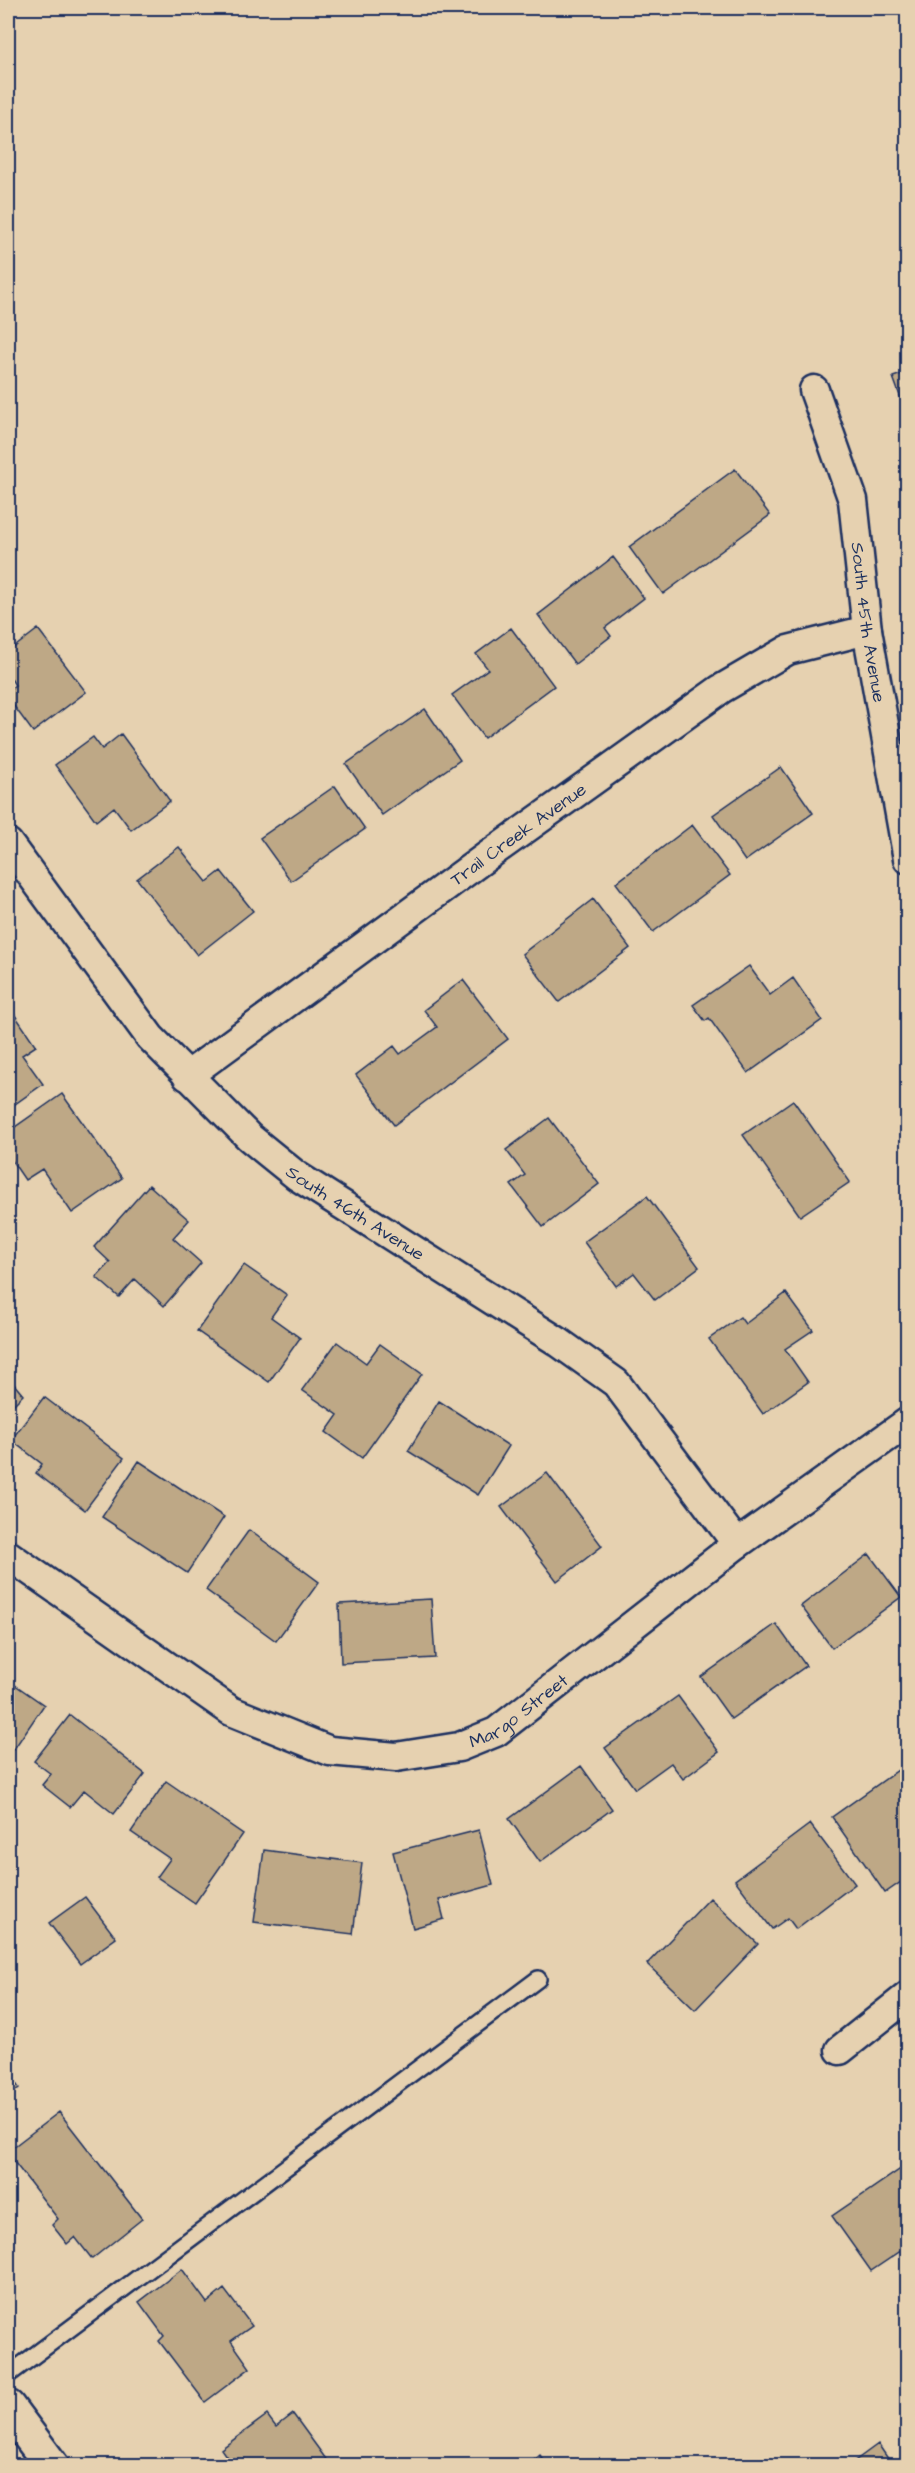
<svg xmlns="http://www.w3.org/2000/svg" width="915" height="2473" viewBox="0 0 915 2473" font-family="'Architects Daughter',sans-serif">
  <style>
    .building { fill: #bea886; stroke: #1b2f5e; stroke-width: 1.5 }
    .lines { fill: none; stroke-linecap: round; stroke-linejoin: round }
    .lane-casing { stroke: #1b2f5e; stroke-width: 20 }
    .street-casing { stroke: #1b2f5e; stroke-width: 33 }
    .secondary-casing { stroke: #1b2f5e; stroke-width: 38 }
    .lane { stroke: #e6d1b0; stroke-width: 15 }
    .street { stroke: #e6d1b0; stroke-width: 28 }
    .secondary { stroke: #e6d1b0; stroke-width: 33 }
    .labels { text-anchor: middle; stroke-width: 4.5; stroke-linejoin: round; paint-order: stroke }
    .street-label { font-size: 18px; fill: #1b2f5e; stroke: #e6d1b0 }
  </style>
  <rect width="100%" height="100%" fill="#e6d1b0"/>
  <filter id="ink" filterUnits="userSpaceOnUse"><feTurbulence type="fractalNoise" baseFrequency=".0167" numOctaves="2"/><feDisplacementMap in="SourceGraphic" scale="12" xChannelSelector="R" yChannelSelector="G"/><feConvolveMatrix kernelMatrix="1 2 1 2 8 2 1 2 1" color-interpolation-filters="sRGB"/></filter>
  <g filter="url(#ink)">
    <path class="building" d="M908 372V418L893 377Z
      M735 469 770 515 663 594 629 547Z
      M613 557 644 598 605 628 611 636 575 664 538 615Z
      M511 628 554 686 484 738 452 695 488 669 476 654Z
      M38 629 86 692 33 732 8 698V691L15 685 8 674V652Z
      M425 709 460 760 382 815 346 764Z
      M121 734 170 801 131 830 114 807 96 821 55 765 93 737 102 749Z
      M781 767 813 813 745 861 713 815Z
      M335 786 365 829 291 881 260 838Z
      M692 825 730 875 653 932 616 883Z
      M179 847 207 882 221 871 253 911 197 955 137 879Z
      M593 899 630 948 559 1002 522 954Z
      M749 966 770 995 793 978 822 1020 748 1073 709 1018 705 1021 693 1005Z
      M463 980 508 1039 394 1125 356 1075 394 1046 400 1054 437 1027 424 1010Z
      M8 1005 36 1046 22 1055 43 1084 8 1109Z
      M62 1094 122 1178 72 1213 42 1169 25 1180 8 1155V1132Z
      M793 1100 850 1182 800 1216 743 1135Z
      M549 1118 599 1184 543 1227 511 1185 525 1175 506 1150Z
      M149 1185 189 1220 173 1238 201 1263 164 1306 135 1279 119 1297 96 1277 110 1262 94 1247Z
      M647 1196 699 1267 655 1300 634 1273 616 1286 584 1242Z
      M244 1265 287 1295 271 1317 300 1338 269 1382 197 1331Z
      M786 1293 813 1330 785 1349 808 1382 763 1414 709 1339 740 1317 745 1324Z
      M337 1342 366 1363 380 1344 422 1374 362 1458 326 1432 338 1415 302 1390Z
      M8 1377 23 1395 8 1410Z
      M44 1397 124 1458 85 1510 36 1473 42 1464 11 1440Z
      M439 1401 509 1446 478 1495 408 1451Z
      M139 1461 224 1517 187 1573 102 1517Z
      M547 1473 602 1546 557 1581 501 1507Z
      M249 1530 319 1582 276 1641 206 1590Z
      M869 1554 901 1597 832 1648 801 1606Z
      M431 1599 435 1658 341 1663 339 1604Z
      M776 1624 806 1666 731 1719 701 1677Z
      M8 1680 44 1705 14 1749 8 1744Z
      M678 1696 719 1752 683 1779 671 1763 635 1789 605 1748Z
      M70 1715 145 1774 114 1814 84 1790 70 1807 42 1785 51 1774 34 1761Z
      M908 1763V1877L885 1893 832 1817Z
      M581 1766 612 1809 540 1862 509 1819Z
      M166 1781 243 1834 195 1903 157 1877 170 1859 131 1832Z
      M810 1824 855 1884 796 1929 788 1918 772 1929 735 1880Z
      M479 1830 493 1885 439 1900 444 1919 413 1928 393 1852Z
      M264 1850 362 1863 353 1934 254 1922Z
      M85 1897 116 1938 80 1964 49 1923Z
      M710 1898 758 1944 695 2010 647 1964Z
      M8 2072 19 2088 8 2096Z
      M59 2112 142 2219 92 2259 75 2237 67 2244 52 2225 58 2219 8 2154V2151Z
      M908 2164V2246L871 2271 832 2216Z
      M182 2269 207 2303 224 2289 252 2326 231 2341 250 2368 205 2402 159 2341 164 2336 139 2302Z
      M293 2414 331 2466H233L221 2449 267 2415 276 2427Z
      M878 2444 893 2466H848Z
      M540 2455 548 2466H527Z
      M625 2458 630 2466H615Z"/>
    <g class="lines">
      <defs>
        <path id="lane" d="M8 2375 538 1979"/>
        <g id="street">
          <path id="s1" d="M814 390 853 500 867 630 908 859"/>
          <path id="s2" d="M8 843 150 1037 249 1137 297 1176 557 1341 616 1383 737 1544"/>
          <path id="s3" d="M187 1076 486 857 721 689 788 650 867 630"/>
          <path id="s4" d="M8 1555 231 1711 330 1751 396 1757 459 1747 496 1732 737 1544 908 1422"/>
          <path d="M840 2050 908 1996"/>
        </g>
        <path id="secondary" d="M8 2407 52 2466"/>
      </defs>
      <use href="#lane" class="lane-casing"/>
      <use href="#street" class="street-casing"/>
      <use href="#secondary" class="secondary-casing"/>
      <use href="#lane" class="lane"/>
      <use href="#street" class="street"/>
      <use href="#secondary" class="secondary"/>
    </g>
  </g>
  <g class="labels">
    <g class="street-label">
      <text dy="6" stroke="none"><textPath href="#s1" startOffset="240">South 45th Avenue</textPath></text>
      <text dy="6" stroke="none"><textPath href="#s3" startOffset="410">Trail Creek Avenue</textPath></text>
      <text dy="6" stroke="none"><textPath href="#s2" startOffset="512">South 46th Avenue</textPath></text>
      <text dy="6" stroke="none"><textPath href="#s4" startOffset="579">Margo Street</textPath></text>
    </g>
  </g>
  <rect width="915" height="2473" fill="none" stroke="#e6d1b0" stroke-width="30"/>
  <rect x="15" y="15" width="885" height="2443" fill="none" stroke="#1b2f5e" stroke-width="2" filter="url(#ink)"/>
</svg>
